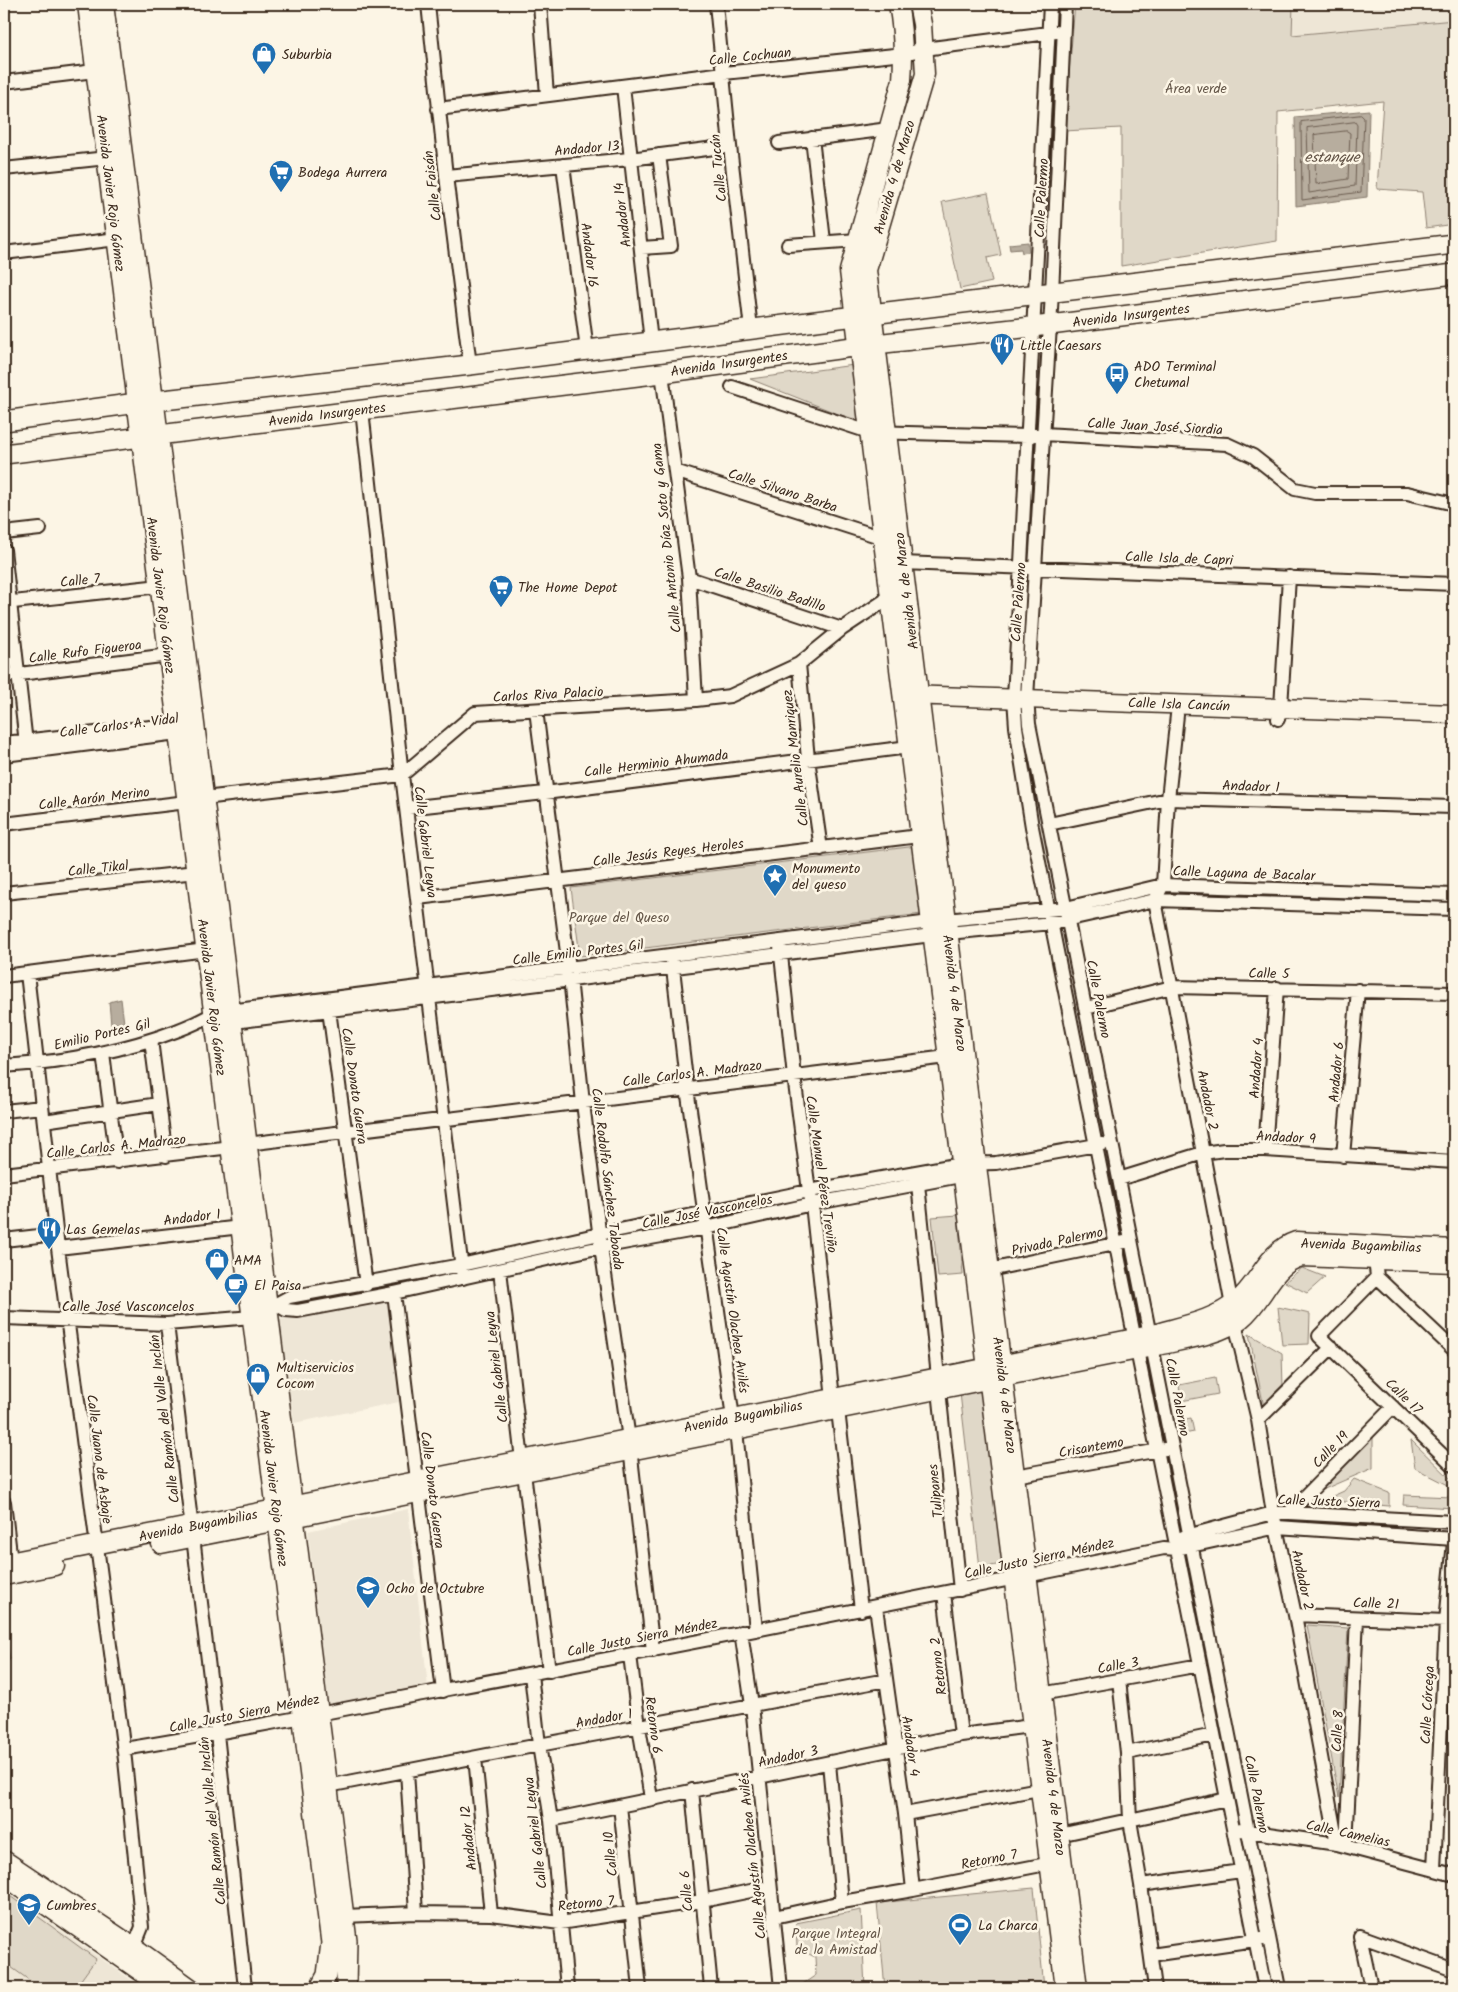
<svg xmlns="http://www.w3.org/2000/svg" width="1458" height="1992" viewBox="0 0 1458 1992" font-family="Kalam,sans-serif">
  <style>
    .built { fill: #eee6d6 }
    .green { fill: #e0d8c8; stroke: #8e8173 }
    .water { fill: #b7ad9e; stroke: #85796b }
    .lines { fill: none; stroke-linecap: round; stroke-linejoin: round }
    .shore { stroke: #6d5e51; stroke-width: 1 }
    .street-casing { stroke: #3b2a1e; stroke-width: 16 }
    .secondary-casing { stroke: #3b2a1e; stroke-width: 21 }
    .primary-casing { stroke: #3b2a1e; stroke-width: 22 }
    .street { stroke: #fcf5e5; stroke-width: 12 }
    .secondary { stroke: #fcf5e5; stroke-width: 18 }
    .primary { stroke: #fcf5e5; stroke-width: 19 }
    .labels { text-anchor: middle; stroke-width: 5; stroke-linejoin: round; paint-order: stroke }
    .poi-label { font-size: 14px; fill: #3b2a1e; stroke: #fcf5e5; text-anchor: start }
    .street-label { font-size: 14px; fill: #3b2a1e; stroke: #fcf5e5 }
    .park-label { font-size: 14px; fill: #645648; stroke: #fcf5e5 }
    .water-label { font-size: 15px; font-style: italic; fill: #605144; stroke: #fcf5e5 }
  </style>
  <rect width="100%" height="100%" fill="#fcf5e5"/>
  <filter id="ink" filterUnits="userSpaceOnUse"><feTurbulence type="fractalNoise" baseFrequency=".02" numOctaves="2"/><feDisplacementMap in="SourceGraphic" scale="10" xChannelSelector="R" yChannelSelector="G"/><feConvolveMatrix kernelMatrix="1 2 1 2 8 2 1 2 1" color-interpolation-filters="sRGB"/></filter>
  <g filter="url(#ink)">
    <path class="built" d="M1293 4H1454V20L1291 35Z
      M390 1298 404 1401 294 1423 280 1319Z
      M408 1509 428 1687 328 1708 308 1531Z
      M4 1890 106 1962 143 1988H4Z"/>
    <path class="green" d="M1075 4H1293L1292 35 1454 20V224L1426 228 1422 192 1377 189 1383 101 1278 112 1277 241 1121 266V128L1064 131Z
      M988 193 1001 255 987 258 992 282 960 289 942 202Z
      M854 365 861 423 750 379Z
      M917 846 922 914 580 956 571 888Z
      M958 1215 963 1275 938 1277 932 1217Z
      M1302 1268 1325 1277 1307 1293 1285 1282Z
      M1278 1307 1310 1314 1309 1344 1282 1345Z
      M1249 1334 1282 1353 1283 1387 1264 1407Z
      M1215 1378 1218 1394 1181 1401 1179 1385Z
      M986 1388 1007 1563 980 1568 960 1393Z
      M1191 1418 1194 1432 1179 1435 1176 1421Z
      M1373 1437V1468L1322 1490 1320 1489Z
      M1411 1440 1454 1482V1488L1415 1468Z
      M1354 1479 1389 1493V1506L1324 1500 1344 1491Z
      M1404 1495 1452 1497 1454 1498V1508L1403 1505Z
      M1307 1625 1348 1628 1339 1798Z
      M4 1627 10 1659 4 1667Z
      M1034 1888 1044 1988H885L877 1903Z
      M10 1896 96 1959 75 1988H40L4 1962V1905Z
      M861 1910 865 1988H803V1984L816 1975 815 1957 797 1948 796 1923Z"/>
    <path class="water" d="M1369 110 1367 197 1296 206 1295 117Z
      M1028 242 1029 252 1022 253 1021 249 1010 250 1009 244Z
      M121 999 124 1023 111 1025 109 1002Z"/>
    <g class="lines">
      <path class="shore" d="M1361 115 1364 118 1361 192 1302 200 1301 122Z
        M1355 122 1357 125 1355 186 1309 193 1307 128Z
        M1347 131 1350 133 1348 179 1316 184 1314 135Z"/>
      <defs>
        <path id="street" d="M428 4 446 176 470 365
          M540 4 547 95
          M716 4 730 146 751 329
          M1050 4 1014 698 1016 727 1032 827 1265 1988
          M1065 4 1052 293 1027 698 1029 724 1279 1988
          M4 82 103 70
          M623 86 651 342
          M438 109 724 73 904 54 924 49 1056 32
          M812 138 824 241
          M779 143 889 129
          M563 165 587 350
          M4 169 107 158
          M446 176 630 159 730 146
          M788 245 858 240
          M641 248 671 246 659 155
          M4 253 117 239
          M662 373 689 578 696 700
          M732 387 869 432 1028 436 1043 434 1227 444 1253 456 1295 489 1315 493H1407L1454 504
          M362 410 402 775 463 1278
          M675 471 883 538H889
          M4 533 40 529
          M4 550 27 752
          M902 563 1454 584
          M689 578 842 629
          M4 603 160 586
          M799 664 808 759 821 849
          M4 676 169 655
          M536 710 569 968 583 1103 601 1247 629 1439 653 1651
          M1177 715 1168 799 1163 885 1155 900 1232 1306
          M1278 719 1281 707 1289 577
          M4 743 178 724 185 726
          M4 755 185 732
          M204 798 402 775 475 713 696 700 730 696 799 664 842 629 890 597 897 595
          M406 808 545 793 909 747
          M4 824 187 802
          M1049 824 1168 799 1454 807
          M4 893 196 872
          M418 898 927 835
          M780 946 794 1076 809 1191 812 1204 833 1398
          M672 960 687 1088 733 1418
          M27 973 58 1248 125 1760 142 1927 134 1947
          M4 976 206 950
          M1086 1008 1172 987 1454 993
          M329 1010 366 1285
          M226 1023 948 933 1052 923 1155 900 1454 909
          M151 1040 166 1156
          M103 1053 117 1162
          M4 1066C62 1062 121 1052 176 1031 189 1026 202 1021 214 1013L946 920 1066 908 1163 885 1454 895
          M4 1111 42 1107
          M44 1121 159 1104
          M247 1144 955 1056
          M1265 1150 1277 988
          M1343 1156 1358 990
          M4 1174 231 1147
          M1119 1179 1203 1153 1224 1150H1265L1454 1162
          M918 1184 938 1377
          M4 1240 56 1234
          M58 1248 241 1227
          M1376 1268 1377 1277 1454 1350
          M500 1270 522 1460
          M989 1270 1124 1242
          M1377 1277 1319 1336 1454 1466
          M394 1293 443 1691
          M276 1304 286 1310 298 1311 394 1293 601 1247 706 1228 812 1204 971 1174
          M267 1305 276 1304 289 1297 461 1265 600 1234 809 1191 961 1164 996 1163 1102 1144
          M4 1318 167 1324 252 1317
          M1235 1323 1258 1420 1273 1513 1295 1615 1337 1844
          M167 1324 217 1734 245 1988
          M939 1390 960 1590
          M838 1410 861 1610
          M1258 1420 1332 1347
          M736 1430 756 1630
          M524 1473 549 1671
          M1015 1476 1165 1449
          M4 1502 11 1562
          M1289 1513 1393 1407
          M1183 1537 1273 1513H1289L1454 1522
          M944 1593 961 1735
          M876 1607 905 1814 913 1890
          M1295 1615 1446 1621 1452 1625
          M741 1632 752 1705 781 1988
          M630 1655 639 1727 651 1798
          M531 1674 539 1745 551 1820 567 1988
          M1119 1680 1127 1753 1130 1820 1141 1885 1155 1988
          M1041 1694 1200 1665
          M124 1749C231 1732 337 1710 443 1690 684 1645 924 1597 1164 1548L1177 1549 1277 1527 1454 1539
          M1127 1753 1214 1735
          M475 1758 491 1914
          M829 1763 842 1902
          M407 1771 416 1913
          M328 1786 539 1745 886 1680
          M692 1790 711 1988
          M620 1806 640 1988
          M905 1814 1039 1789
          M551 1820 961 1735 1031 1726
          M1241 1830 1337 1844 1454 1875
          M1059 1835 1227 1799
          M1346 1846 1357 1618
          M1434 1869 1446 1621 1454 1542
          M1141 1885 1241 1871
          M344 1916 416 1913 491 1914 560 1923 702 1901 770 1887
          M774 1917 842 1902 913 1890 1057 1862
          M1360 1936 1454 1970
          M1360 1936 1371 1988
          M1151 1955 1262 1939"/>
        <path id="secondary" d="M87 4 137 403
          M104 4 154 401
          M898 4C903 30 904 54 902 80L849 271 1065 1988
          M918 4 922 24 925 74 867 270 1078 1988
          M908 695 1454 714
          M161 1544 1153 1347C1181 1340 1217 1337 1241 1319 1264 1301 1272 1264 1302 1257L1454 1263
          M4 1563 1150 1335C1179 1326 1213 1321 1237 1301 1259 1283 1268 1250 1296 1241L1454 1249
          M4 1576 55 1566
          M4 1860 134 1947 191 1988
          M4 1876 164 1988"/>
        <path id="primary" d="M154 401 347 1941 346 1988
          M137 403 331 1943 327 1975 320 1988
          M4 421 137 403 470 365 871 314 1454 244
          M4 454 662 373 875 344 1050 325 1454 274"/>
      </defs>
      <use href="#street" class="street-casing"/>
      <use href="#secondary" class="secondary-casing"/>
      <use href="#primary" class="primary-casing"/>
      <use href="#street" class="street"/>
      <use href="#secondary" class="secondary"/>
      <use href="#primary" class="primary"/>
    </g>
  </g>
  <defs>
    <symbol id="shop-pin" viewBox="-11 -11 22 30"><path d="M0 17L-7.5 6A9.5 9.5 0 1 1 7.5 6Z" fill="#1f6fb2" stroke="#fcf5e5"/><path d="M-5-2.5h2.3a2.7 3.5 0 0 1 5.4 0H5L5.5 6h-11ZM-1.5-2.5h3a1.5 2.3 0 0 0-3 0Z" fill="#fff"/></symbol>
    <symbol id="supermarket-pin" viewBox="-11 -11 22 30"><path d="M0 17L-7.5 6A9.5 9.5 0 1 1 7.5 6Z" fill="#1f6fb2" stroke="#fcf5e5"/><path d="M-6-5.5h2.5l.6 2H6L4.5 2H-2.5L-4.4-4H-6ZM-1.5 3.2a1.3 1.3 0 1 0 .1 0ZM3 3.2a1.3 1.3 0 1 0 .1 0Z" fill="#fff"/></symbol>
    <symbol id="restaurant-pin" viewBox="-11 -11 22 30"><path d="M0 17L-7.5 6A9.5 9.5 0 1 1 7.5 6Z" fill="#1f6fb2" stroke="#fcf5e5"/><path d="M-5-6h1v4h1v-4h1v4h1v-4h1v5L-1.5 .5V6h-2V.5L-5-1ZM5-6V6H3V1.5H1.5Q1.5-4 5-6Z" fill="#fff"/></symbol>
    <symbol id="bus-pin" viewBox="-11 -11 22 30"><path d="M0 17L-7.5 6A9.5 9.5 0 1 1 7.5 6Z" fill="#1f6fb2" stroke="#fcf5e5"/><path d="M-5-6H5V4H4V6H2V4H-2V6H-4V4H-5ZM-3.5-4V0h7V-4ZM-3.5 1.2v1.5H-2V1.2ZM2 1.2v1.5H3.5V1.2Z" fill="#fff"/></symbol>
    <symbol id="sight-pin" viewBox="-11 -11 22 30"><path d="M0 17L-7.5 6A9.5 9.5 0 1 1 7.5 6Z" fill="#1f6fb2" stroke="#fcf5e5"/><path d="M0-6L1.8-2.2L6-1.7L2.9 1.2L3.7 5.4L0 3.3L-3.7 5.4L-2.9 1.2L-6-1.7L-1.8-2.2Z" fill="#fff"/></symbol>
    <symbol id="cafe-pin" viewBox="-11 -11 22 30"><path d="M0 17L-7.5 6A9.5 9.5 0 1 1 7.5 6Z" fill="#1f6fb2" stroke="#fcf5e5"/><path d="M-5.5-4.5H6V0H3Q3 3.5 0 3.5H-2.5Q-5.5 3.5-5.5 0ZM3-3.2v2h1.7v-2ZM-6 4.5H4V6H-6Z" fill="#fff"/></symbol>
    <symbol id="school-pin" viewBox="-11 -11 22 30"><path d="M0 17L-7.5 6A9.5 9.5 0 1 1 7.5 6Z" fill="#1f6fb2" stroke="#fcf5e5"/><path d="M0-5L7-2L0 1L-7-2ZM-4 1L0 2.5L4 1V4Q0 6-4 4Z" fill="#fff"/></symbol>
    <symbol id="stadium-pin" viewBox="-11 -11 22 30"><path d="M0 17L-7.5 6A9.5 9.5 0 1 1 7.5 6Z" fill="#1f6fb2" stroke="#fcf5e5"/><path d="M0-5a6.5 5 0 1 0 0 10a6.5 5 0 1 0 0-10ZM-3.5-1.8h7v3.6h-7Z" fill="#fff"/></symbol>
  </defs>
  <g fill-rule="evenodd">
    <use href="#shop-pin" x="250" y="40" width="28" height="38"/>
    <use href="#supermarket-pin" x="267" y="158" width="28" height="38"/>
    <use href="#restaurant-pin" x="988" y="331" width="28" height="38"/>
    <use href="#bus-pin" x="1103" y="360" width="28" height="38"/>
    <use href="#supermarket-pin" x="487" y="573" width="28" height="38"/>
    <use href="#sight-pin" x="761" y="862" width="28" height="38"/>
    <use href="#restaurant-pin" x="35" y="1215" width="28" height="38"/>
    <use href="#shop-pin" x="203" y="1246" width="28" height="38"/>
    <use href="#cafe-pin" x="222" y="1271" width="28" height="38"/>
    <use href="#shop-pin" x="244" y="1361" width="28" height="38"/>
    <use href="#school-pin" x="354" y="1574" width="28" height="38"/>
    <use href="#school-pin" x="15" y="1891" width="28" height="38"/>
    <use href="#stadium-pin" x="946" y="1911" width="28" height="38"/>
  </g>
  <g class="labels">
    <g class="poi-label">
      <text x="282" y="59">Suburbia</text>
      <text x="298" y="177">Bodega Aurrera</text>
      <text x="1020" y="350">Little Caesars</text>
      <text x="1134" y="371">ADO Terminal<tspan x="1134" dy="16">Chetumal</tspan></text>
      <text x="518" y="592">The Home Depot</text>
      <text x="792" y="873">Monumento<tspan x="792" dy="16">del queso</tspan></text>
      <text x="66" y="1234">Las Gemelas</text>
      <text x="234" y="1265">AMA</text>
      <text x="254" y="1290">El Paisa</text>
      <text x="276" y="1372">Multiservicios<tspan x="276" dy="16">Cocom</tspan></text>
      <text x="386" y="1593">Ocho de Octubre</text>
      <text x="46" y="1910">Cumbres</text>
      <text x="978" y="1930">La Charca</text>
    </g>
    <g class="street-label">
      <text transform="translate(750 56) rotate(-6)" y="5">Calle Cochuan</text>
      <text transform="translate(587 148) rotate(-5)" y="5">Andador 13</text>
      <text transform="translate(718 168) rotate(-96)" y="5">Calle Tucán</text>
      <text transform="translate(894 177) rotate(-74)" y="5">Avenida 4 de Marzo</text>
      <text transform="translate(432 186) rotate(-97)" y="5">Calle Faisán</text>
      <text transform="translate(111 193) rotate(83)" y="5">Avenida Javier Rojo Gómez</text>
      <text transform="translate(1041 198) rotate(-87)" y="5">Calle Palermo</text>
      <text transform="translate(622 215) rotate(-97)" y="5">Andador 14</text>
      <text transform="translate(590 255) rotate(83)" y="5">Andador 16</text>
      <text transform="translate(1131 315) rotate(-7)" y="5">Avenida Insurgentes</text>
      <text transform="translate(729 363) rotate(-8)" y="5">Avenida Insurgentes</text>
      <text transform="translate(327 414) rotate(-7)" y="5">Avenida Insurgentes</text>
      <text transform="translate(1155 426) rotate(3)" y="5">Calle Juan José Siordia</text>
      <text transform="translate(783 490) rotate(18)" y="5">Calle Silvano Barba</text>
      <text transform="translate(666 538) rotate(-96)" y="5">Calle Antonio Díaz Soto y Gama</text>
      <text transform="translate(1179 558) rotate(2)" y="5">Calle Isla de Capri</text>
      <text transform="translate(80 580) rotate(-6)" y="5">Calle 7</text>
      <text transform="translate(770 589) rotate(18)" y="5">Calle Basilio Badillo</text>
      <text transform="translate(906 591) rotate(-97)" y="5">Avenida 4 de Marzo</text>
      <text transform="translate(161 595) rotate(83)" y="5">Avenida Javier Rojo Gómez</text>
      <text transform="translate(1018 602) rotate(-86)" y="5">Calle Palermo</text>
      <text transform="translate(85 651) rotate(-7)" y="5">Calle Rufo Figueroa</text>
      <text transform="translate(548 694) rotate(-3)" y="5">Carlos Riva Palacio</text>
      <text transform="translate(1179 704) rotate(2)" y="5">Calle Isla Cancún</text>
      <text transform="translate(119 725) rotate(-7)" y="5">Calle Carlos A. Vidal</text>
      <text transform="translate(795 758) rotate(-97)" y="5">Calle Aurelio Manriquez</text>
      <text transform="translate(656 763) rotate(-7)" y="5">Calle Herminio Ahumada</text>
      <text transform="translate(1251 786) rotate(2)" y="5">Andador 1</text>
      <text transform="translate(94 798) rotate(-7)" y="5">Calle Aarón Merino</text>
      <text transform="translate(426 842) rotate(83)" y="5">Calle Gabriel Leyva</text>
      <text transform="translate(668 852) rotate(-7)" y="5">Calle Jesús Reyes Heroles</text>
      <text transform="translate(98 868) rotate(-6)" y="5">Calle Tikal</text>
      <text transform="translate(1244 873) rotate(2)" y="5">Calle Laguna de Bacalar</text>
      <text transform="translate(578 952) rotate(-7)" y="5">Calle Emilio Portes Gil</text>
      <text transform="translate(1269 973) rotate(1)" y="5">Calle 5</text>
      <text transform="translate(955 993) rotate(83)" y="5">Avenida 4 de Marzo</text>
      <text transform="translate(212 997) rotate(83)" y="5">Avenida Javier Rojo Gómez</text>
      <text transform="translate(1099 999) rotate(79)" y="5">Calle Palermo</text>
      <text transform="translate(102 1034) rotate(-13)" y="5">Emilio Portes Gil</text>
      <text transform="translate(1256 1068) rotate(-86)" y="5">Andador 4</text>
      <text transform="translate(1336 1072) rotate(-85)" y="5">Andador 6</text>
      <text transform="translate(692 1073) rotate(-7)" y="5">Calle Carlos A. Madrazo</text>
      <text transform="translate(355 1086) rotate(82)" y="5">Calle Donato Guerra</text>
      <text transform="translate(1208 1100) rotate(79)" y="5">Andador 2</text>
      <text transform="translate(1286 1137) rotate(3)" y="5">Andador 9</text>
      <text transform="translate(116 1146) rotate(-6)" y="5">Calle Carlos A. Madrazo</text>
      <text transform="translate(822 1174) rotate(82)" y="5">Calle Manuel Pérez Treviño</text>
      <text transform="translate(608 1179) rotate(83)" y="5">Calle Rodolfo Sánchez Taboada</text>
      <text transform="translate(707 1211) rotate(-11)" y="5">Calle José Vasconcelos</text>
      <text transform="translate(192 1217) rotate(-7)" y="5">Andador 1</text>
      <text transform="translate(1057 1241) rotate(-12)" y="5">Privada Palermo</text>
      <text transform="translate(1361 1245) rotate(2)" y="5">Avenida Bugambilias</text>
      <text x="128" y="1311">Calle José Vasconcelos</text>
      <text transform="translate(733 1310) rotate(82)" y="5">Calle Agustín Olachea Avilés</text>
      <text transform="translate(496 1367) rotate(-97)" y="5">Calle Gabriel Leyva</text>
      <text transform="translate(1005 1395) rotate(83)" y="5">Avenida 4 de Marzo</text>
      <text transform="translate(1404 1396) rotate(44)" y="5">Calle 17</text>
      <text transform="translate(1178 1397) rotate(79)" y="5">Calle Palermo</text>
      <text transform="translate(743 1416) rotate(-11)" y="5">Avenida Bugambilias</text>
      <text transform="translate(164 1419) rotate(-97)" y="5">Calle Ramón del Valle Inclán</text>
      <text transform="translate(1091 1447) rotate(-10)" y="5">Crisantemo</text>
      <text transform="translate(1330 1449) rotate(-46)" y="5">Calle 19</text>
      <text transform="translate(100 1459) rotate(83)" y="5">Calle Juana de Asbaje</text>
      <text transform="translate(274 1488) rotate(83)" y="5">Avenida Javier Rojo Gómez</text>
      <text transform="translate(433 1490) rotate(83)" y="5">Calle Donato Guerra</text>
      <text transform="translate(935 1491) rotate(-96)" y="5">Tulipanes</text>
      <text transform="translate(1329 1501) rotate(2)" y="5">Calle Justo Sierra</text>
      <text transform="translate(198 1525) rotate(-11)" y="5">Avenida Bugambilias</text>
      <text transform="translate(1039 1558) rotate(-12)" y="5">Calle Justo Sierra Méndez</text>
      <text transform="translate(1303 1580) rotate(78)" y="5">Andador 2</text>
      <text transform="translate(1376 1603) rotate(2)" y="5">Calle 21</text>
      <text transform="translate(642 1637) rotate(-11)" y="5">Calle Justo Sierra Méndez</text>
      <text transform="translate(1118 1665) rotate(-10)" y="5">Calle 3</text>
      <text transform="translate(938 1666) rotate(-97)" y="5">Retorno 2</text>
      <text transform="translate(1427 1705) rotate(-87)" y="5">Calle Córcega</text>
      <text transform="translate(244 1713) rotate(-11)" y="5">Calle Justo Sierra Méndez</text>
      <text transform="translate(604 1718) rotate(-10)" y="5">Andador 1</text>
      <text transform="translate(654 1725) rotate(82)" y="5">Retorno 6</text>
      <text transform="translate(1337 1731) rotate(-87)" y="5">Calle 8</text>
      <text transform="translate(911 1746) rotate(82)" y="5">Andador 4</text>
      <text transform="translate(788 1756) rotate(-12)" y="5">Andador 3</text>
      <text transform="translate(1257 1794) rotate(79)" y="5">Calle Palermo</text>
      <text transform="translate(1054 1797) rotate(83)" y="5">Avenida 4 de Marzo</text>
      <text transform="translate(212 1821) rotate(-96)" y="5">Calle Ramón del Valle Inclán</text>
      <text transform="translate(535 1833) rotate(-97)" y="5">Calle Gabriel Leyva</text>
      <text transform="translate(1348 1833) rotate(12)" y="5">Calle Camelias</text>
      <text transform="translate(468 1838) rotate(-96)" y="5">Andador 12</text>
      <text transform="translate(610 1854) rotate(-96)" y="5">Calle 10</text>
      <text transform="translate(752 1856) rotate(-96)" y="5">Calle Agustín Olachea Avilés</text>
      <text transform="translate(989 1859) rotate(-11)" y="5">Retorno 7</text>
      <text transform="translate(686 1891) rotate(-95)" y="5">Calle 6</text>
      <text transform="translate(586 1903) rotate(-6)" y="5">Retorno 7</text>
    </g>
    <g class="park-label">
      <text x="1196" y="93">Área verde</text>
      <text x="619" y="922">Parque del Queso</text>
      <text x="836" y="1938">Parque Integral<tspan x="836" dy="16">de la Amistad</tspan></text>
    </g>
    <g class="water-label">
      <text x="1332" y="162">estanque</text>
    </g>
  </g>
  <rect width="1458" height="1992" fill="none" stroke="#fcf5e5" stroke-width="20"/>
  <rect x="10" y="10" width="1438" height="1972" fill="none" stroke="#3b2a1e" stroke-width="2" filter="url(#ink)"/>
</svg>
